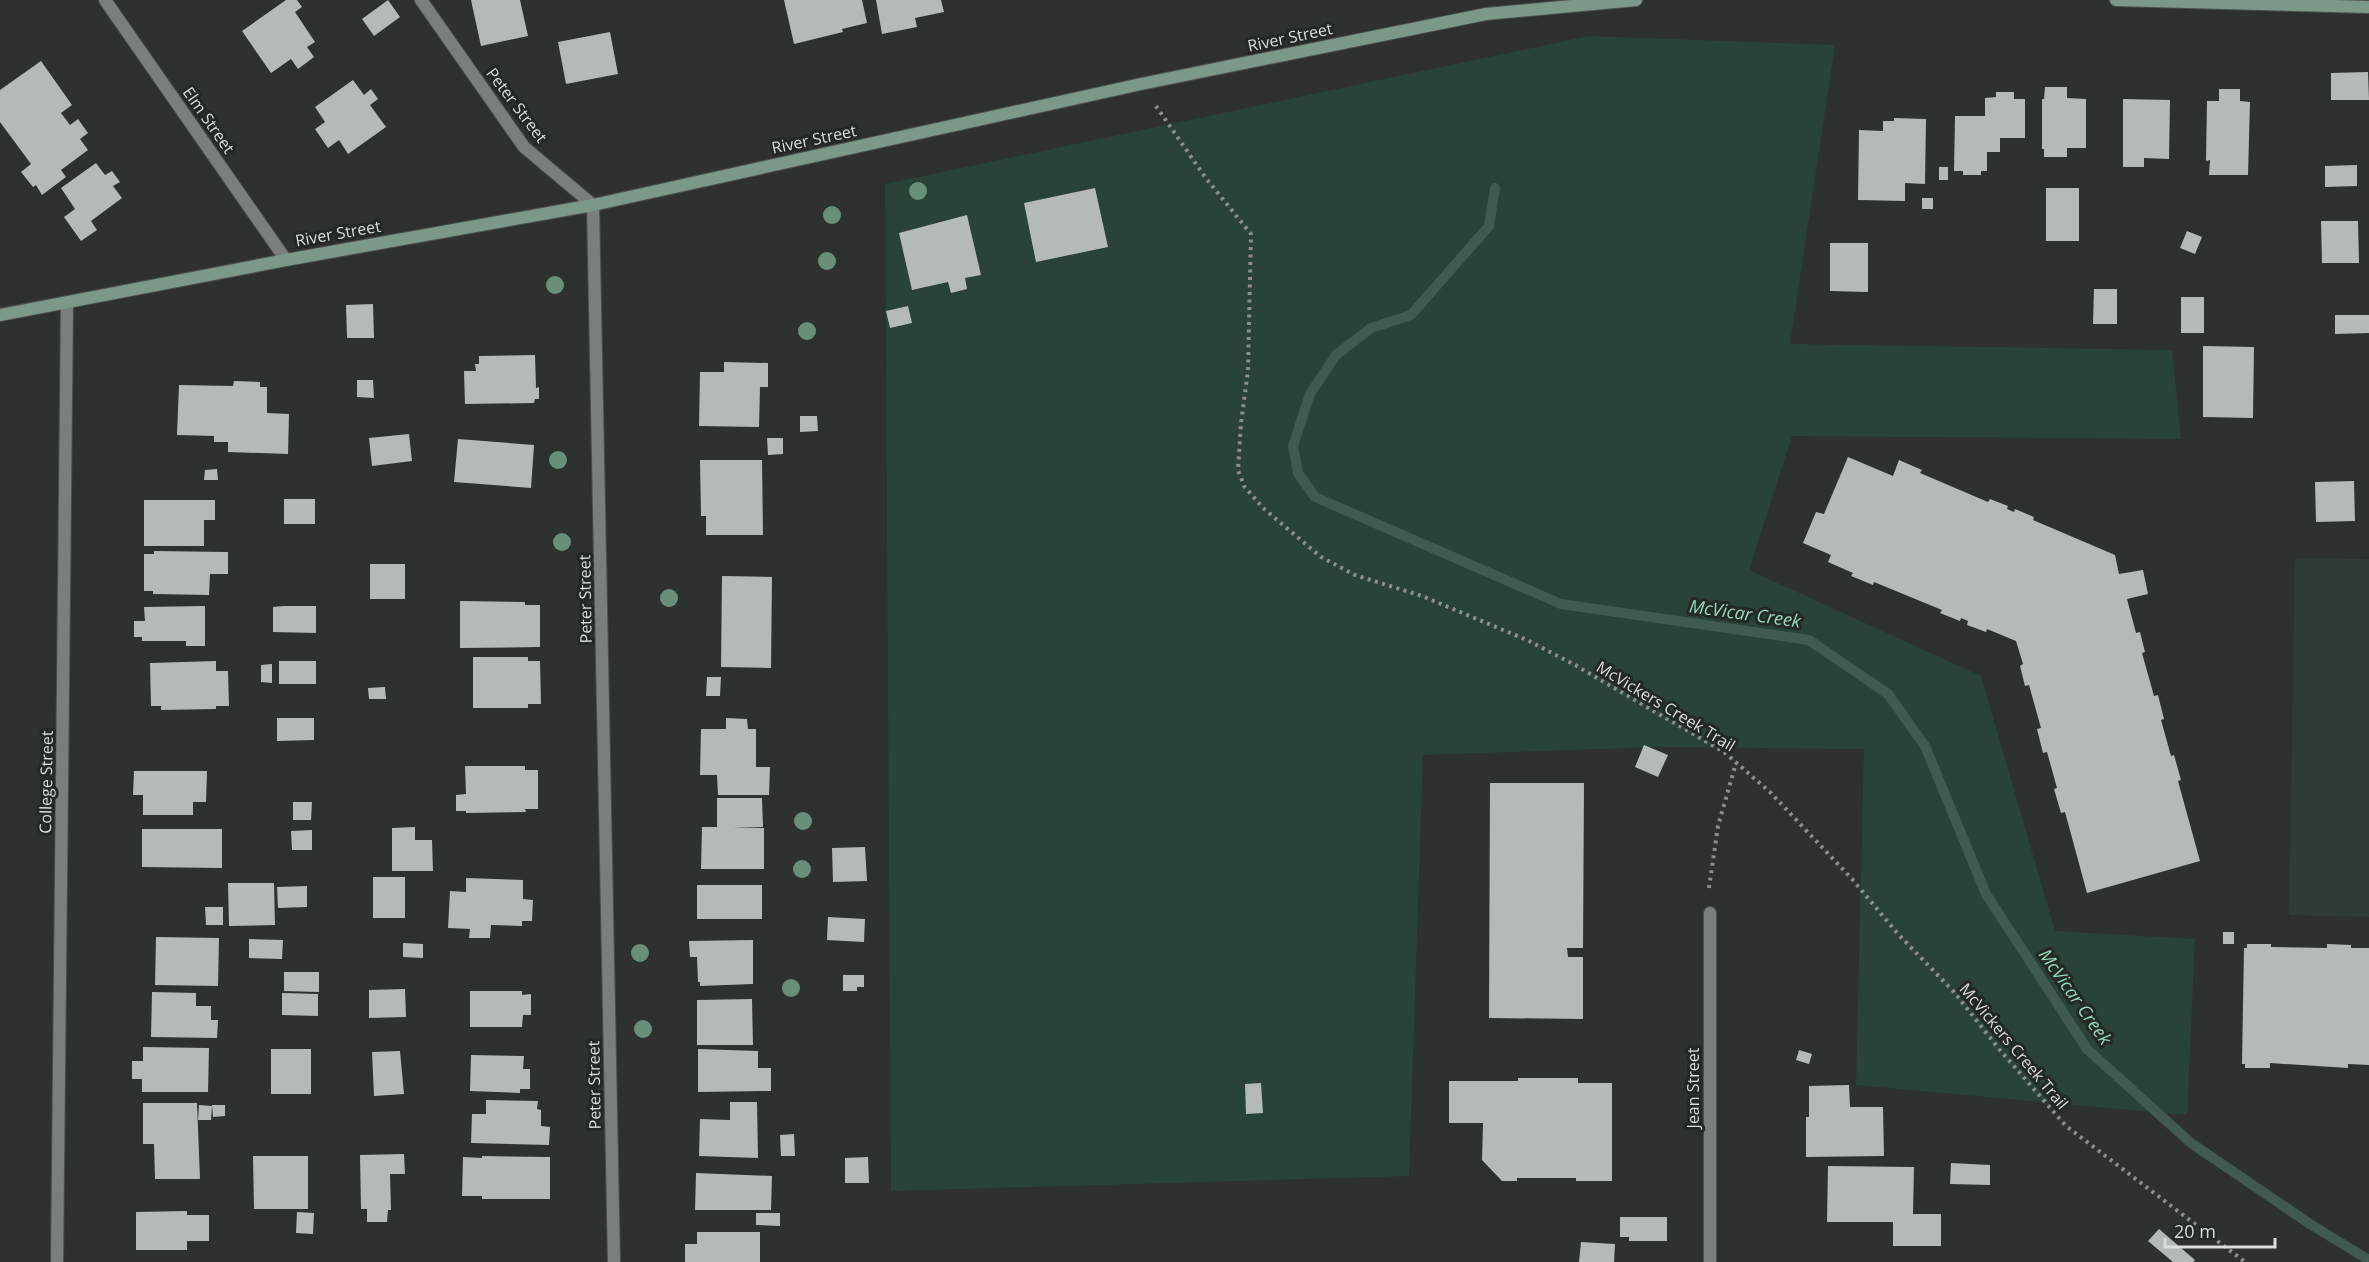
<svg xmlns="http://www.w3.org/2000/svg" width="2369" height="1262" viewBox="0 0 2369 1262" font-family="'Open Sans',sans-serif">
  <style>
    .built { fill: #2f3b34 }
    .green { fill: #294336 }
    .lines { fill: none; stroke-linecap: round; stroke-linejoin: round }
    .stream { stroke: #415a4e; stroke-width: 10 }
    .building { fill: #b4bbb7 }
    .minor-casing { stroke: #4c514e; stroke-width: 14 }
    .secondary-casing { stroke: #4c514e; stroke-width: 14 }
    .path { stroke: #8a8e8c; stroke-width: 4; stroke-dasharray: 3 4.5; stroke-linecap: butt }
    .minor { stroke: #79807c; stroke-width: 12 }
    .secondary { stroke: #7b9889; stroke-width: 12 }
    .tree { fill: #688f7a }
    .labels { text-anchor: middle; stroke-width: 6; stroke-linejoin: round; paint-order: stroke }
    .street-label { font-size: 16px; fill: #d9dddb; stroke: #232925 }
    .water-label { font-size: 18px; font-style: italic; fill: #98dab7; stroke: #232925 }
  </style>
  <rect width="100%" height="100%" fill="#2d322f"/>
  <path class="built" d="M2295 558 2369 559V917L2289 915Z"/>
  <path class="green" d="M1589 36 1835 45 1790 344 2172 350 2181 439 1792 436 1749 570 1981 676 2055 931 2195 939 2187 1115 1856 1085 1864 749 1658 747 1423 755 1409 1176 891 1191 885 184Z"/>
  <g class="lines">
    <path class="stream" d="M1495 188 1489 226 1411 315 1371 328 1336 355 1310 394 1293 446 1298 473 1315 497 1561 604 1809 640 1888 694 1925 746 1986 894 2087 1049 2191 1143 2310 1224 2369 1260"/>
  </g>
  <path class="building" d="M286 0H297L302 7 295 12 315 42 307 47 314 57 298 69 291 59 271 73 242 31Z
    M388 0 400 17 374 36 362 19Z
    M471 0H520L528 36 481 46Z
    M784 0H862L867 23 842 29 843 32 794 44Z
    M876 0H941L944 12 915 18 917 27 882 34Z
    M610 32 618 74 566 84 558 42Z
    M41 61 72 105 61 113 70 125 78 119 88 133 80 139 88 150 61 170 66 177 42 195 36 185 33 187 21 172 31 164 0 122V90Z
    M2368 72 2369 100H2331V73Z
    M353 80 364 95 371 89 378 99 370 105 386 127 348 154 339 140 328 148 315 129 325 122 315 107Z
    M2045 87H2067V98L2086 99V148H2067V157H2044V149H2042V99H2044Z
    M2219 89H2240V101L2250 102 2248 175H2209L2210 160 2206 161 2207 101H2219Z
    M1996 92H2014V99H2025V138H2000V152H1987V171H1981V175H1963V171H1954L1955 116H1985V98L1996 97Z
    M2123 99 2170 100 2169 159 2144 158V167H2123Z
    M1894 118 1926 119 1925 184 1905 183V201L1858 200 1859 130 1883 131V121H1894Z
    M96 163 105 175 112 171 120 182 113 186 122 198 91 221 97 230 81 241 64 217 75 209 61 188Z
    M2357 165V186L2325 187V166Z
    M1939 167H1948V180H1939Z
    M1095 188 1108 247 1036 262 1024 203Z
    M2046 188H2079V241H2046Z
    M1922 198H1933V209H1922Z
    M967 215 981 275 965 278 967 289 951 293 948 282 912 290 899 233Z
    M2321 221H2358L2359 263H2322Z
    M2187 231 2202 237 2195 254 2180 248Z
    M1830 243H1868V292L1830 291Z
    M2094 289H2117V324H2093Z
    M2181 297H2204V333H2181Z
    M373 304 374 338H347L346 305Z
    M908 306 912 323 890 328 886 311Z
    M2335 315H2369V333L2335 334Z
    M2203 346 2254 347 2253 418 2203 417Z
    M535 355 536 388 539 387V399H535L534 403 465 404 464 371H476L475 364H479V356Z
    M724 362 768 363V387H760L759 427 699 426 700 372H724Z
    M357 380H373L374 398 357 397Z
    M234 381 260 382V387H267V413L289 414 288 454 228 452V442H214V436L177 435 179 385 233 386Z
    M800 416H817L818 431 800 432Z
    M409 434 412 461 372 466 369 438Z
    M767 438H783V454L768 455Z
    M458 439 534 445 531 488 454 482Z
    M1848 457 1893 476 1899 460 1922 470 1920 473 1988 502 1990 499 2008 506 2007 509 2014 512 2015 509 2034 517 2033 520 2115 555 2119 574 2143 570 2148 594 2127 599 2136 633 2140 632 2145 652 2142 653 2154 696 2158 695 2164 719 2161 720 2171 756 2174 755 2181 780 2178 781 2200 861 2087 893 2065 812 2061 813 2054 789 2057 788 2047 752 2043 753 2037 729 2041 728 2029 685 2025 686 2020 666 2023 664 2016 641 1987 629 1986 632 1967 625 1968 621 1961 618 1960 621 1940 613 1942 610 1874 582 1873 585 1851 576 1853 573 1828 562 1831 555 1803 543 1816 512 1824 514Z
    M700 460H762L763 535H706V516H701Z
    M217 469 218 480H204L205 470Z
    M2354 481 2355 521 2316 522 2315 482Z
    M284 499H315V524H284Z
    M144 500H215V520H204V546H144Z
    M154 551 228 552V574H210L209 595 153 594V591H144V554H154Z
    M370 564H405V599H370Z
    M722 576 772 577 771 668 721 667Z
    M460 601 525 602V605H540V647L460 648Z
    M205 606V646H186V641H142V637H134V621H145L144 607Z
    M283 606H316V633L273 632V607Z
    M473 657H528V661H540L541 704H528V708H473Z
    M216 661V671H228L229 706H216V709L161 710V706H151L150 663Z
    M279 661H316V684H279Z
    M272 664V683L261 682V665Z
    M707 677H721L720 696H706Z
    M385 687 386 699H369L368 688Z
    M277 718H314V740L277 741Z
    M726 718 747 719 748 729H756V767H770L769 795H718L717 775H700L701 729H726Z
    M1644 745 1668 755 1658 777 1635 767Z
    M465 766H525V770H538V809H525L526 812 466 813V811H456V795L466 794Z
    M134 771H207L206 802H193V815H143V795H133Z
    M1490 783H1584L1583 948H1567L1568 957H1583V1019L1489 1018Z
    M717 798H762L763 827 733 828H764V869H701L702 827H717Z
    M293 802H312L311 820H293Z
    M415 827V840H432L433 871H392V828Z
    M142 829H222V868L142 867Z
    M312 830V850H292L291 831Z
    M865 847 867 881 833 882 832 848Z
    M373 877H405V918H373Z
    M466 878 523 880V899L533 900 532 921H522V926L491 925 490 938H469L470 929 448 928 450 891 466 892Z
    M228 883H274L275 925 229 926Z
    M697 885H762V919H697Z
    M307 886V907L278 908 277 887Z
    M205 907H223V925H206Z
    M828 917 865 919 864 942 827 940Z
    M2223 932H2234V944H2223Z
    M156 937 219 938 218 986 155 985Z
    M249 939 283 940 282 959 249 958Z
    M753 940V984L700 986V982H698L697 957H690L689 941Z
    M403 943 423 944V958L403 957Z
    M2247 944H2271V947L2327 948V944L2351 945V948H2369V1065L2348 1064V1068L2270 1063V1068H2245V1064H2242L2244 948H2247Z
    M284 972H319V992L284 991Z
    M843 975H864V987H857V991H843Z
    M405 989 406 1017 369 1018V990Z
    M470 991H522V995L531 994V1015H523L522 1027H470Z
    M152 992 196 993V1006H211V1020H218L217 1038 151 1037Z
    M282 993 318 994V1016L282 1015Z
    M752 999 753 1045H697V1000Z
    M143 1047 209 1048 208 1092H142V1079H132V1061H143Z
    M271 1049H311V1094H271Z
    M698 1049 758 1051V1068H771V1091L698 1092Z
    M1799 1050 1812 1054 1809 1064 1796 1060Z
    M400 1051 404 1094 374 1096 372 1052Z
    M471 1055 524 1056 523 1069H530V1089H520V1093L470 1091Z
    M1518 1078H1578V1083H1612V1181H1576V1178H1517V1181H1502L1482 1160 1483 1123H1449V1081H1518Z
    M1261 1083 1263 1113 1246 1114 1245 1084Z
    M1849 1085 1850 1107H1883L1884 1156 1806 1157V1117H1809V1086Z
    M486 1100 538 1101 537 1109 541 1110V1126L550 1127 549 1145 471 1143 472 1114H486Z
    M730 1102H757L758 1158 699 1156 700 1119 730 1120Z
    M143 1103H197L200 1179H155L154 1144H143Z
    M199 1105 212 1106 211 1120H198Z
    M212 1105H225V1116L213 1117Z
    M794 1134 795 1156H781L780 1135Z
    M404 1154 405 1174H390L391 1210H388L387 1222H367V1209H361L360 1155Z
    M253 1156H308V1209H254Z
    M482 1156 550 1157V1199H482V1196H462L463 1157 482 1158Z
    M868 1157 869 1183H845V1158Z
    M1951 1163 1990 1165V1185L1950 1184Z
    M1828 1166 1914 1167 1913 1214H1941V1246H1893V1222H1827Z
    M696 1173 772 1176 771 1210H695Z
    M187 1211V1215H209V1241H187V1250H136V1212Z
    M297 1212 314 1213 313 1234 296 1233Z
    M756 1213H780V1226L756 1225Z
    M1620 1217H1667V1241H1629V1237H1620Z
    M2159 1229 2195 1260 2193 1262H2173L2148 1241Z
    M697 1232H760V1262H685V1244H697Z
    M1581 1242 1615 1244 1614 1262H1579Z"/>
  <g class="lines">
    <defs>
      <path id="minor" d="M105 0 286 260
        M421 0 524 147 593 205 614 1262
        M1710 913V1262
        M57 1262 67 302"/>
      <path id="secondary" d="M2116 0 2369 7
        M0 315 286 260 593 205 1141 84 1486 14 1636 0"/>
    </defs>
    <use href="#minor" class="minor-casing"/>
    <use href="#secondary" class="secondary-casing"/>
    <path class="path" d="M1156 106 1205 177 1251 234 1248 371 1241 423 1238 470 1244 486 1263 508 1321 557 1355 575 1422 596 1527 640 1575 665 1724 752 1770 792 1852 879 1898 934 1954 992 1999 1049 2066 1126 2245 1262
      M1709 888 1718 826 1736 763"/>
    <use href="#minor" class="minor"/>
    <use href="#secondary" class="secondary"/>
  </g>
  <g class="tree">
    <circle cx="918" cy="191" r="9"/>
    <circle cx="832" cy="215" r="9"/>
    <circle cx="827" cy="261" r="9"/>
    <circle cx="555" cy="285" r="9"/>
    <circle cx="807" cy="331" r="9"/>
    <circle cx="558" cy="460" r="9"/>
    <circle cx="562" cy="542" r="9"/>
    <circle cx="669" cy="598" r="9"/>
    <circle cx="803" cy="821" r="9"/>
    <circle cx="802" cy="869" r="9"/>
    <circle cx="640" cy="953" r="9"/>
    <circle cx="791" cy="988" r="9"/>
    <circle cx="643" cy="1029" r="9"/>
  </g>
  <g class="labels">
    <g class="street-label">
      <text transform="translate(1290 37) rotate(-12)" y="6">River Street</text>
      <text transform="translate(517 105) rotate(53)" y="6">Peter Street</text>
      <text transform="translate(209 120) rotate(55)" y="6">Elm Street</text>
      <text transform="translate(814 139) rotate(-12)" y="6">River Street</text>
      <text transform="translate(338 233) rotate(-10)" y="6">River Street</text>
      <text transform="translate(585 599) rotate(-91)" y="6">Peter Street</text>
      <text transform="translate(1666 706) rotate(31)" y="6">McVickers Creek Trail</text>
      <text transform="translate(46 782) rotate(-89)" y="6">College Street</text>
      <text transform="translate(2014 1046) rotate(50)" y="6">McVickers Creek Trail</text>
      <text transform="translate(594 1085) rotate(-91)" y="6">Peter Street</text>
      <text transform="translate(1693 1088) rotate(-90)" y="6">Jean Street</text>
    </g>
    <g class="water-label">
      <text transform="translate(1745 614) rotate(8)" y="6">McVicar Creek</text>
      <text transform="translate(2075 997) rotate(55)" y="6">McVicar Creek</text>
    </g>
  </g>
  <path d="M2165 1238v9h110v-9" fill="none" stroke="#d9dddb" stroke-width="3"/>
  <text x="2174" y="1238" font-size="18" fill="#d9dddb" stroke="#232925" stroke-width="4.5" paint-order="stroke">20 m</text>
</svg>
